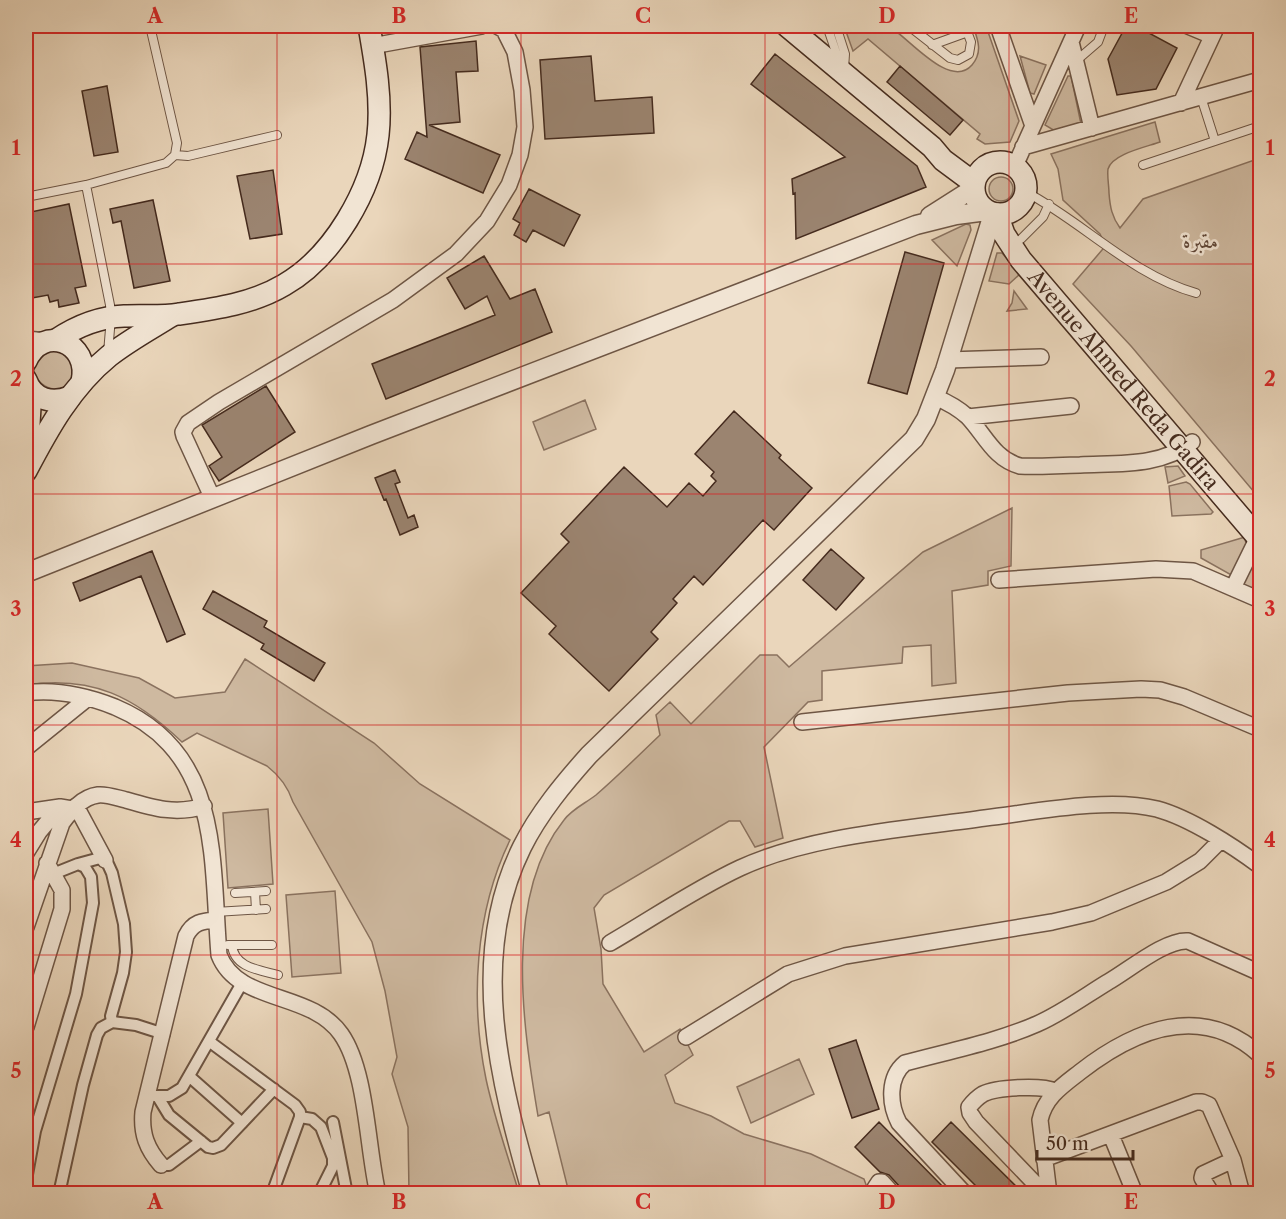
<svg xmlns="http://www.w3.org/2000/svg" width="1286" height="1219" viewBox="0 0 1286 1219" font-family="'Libre Caslon Text',Amiri,serif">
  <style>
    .green { fill: #ceb9a0; stroke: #8a725f; stroke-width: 1.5 }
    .building { fill: #9b8470; stroke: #452b1e; stroke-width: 1.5 }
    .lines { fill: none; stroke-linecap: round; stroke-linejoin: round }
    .service-casing { stroke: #6e5645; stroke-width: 10 }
    .pedestrian-casing { stroke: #6e5645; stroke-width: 14 }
    .minor-casing { stroke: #6e5645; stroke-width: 18 }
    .tertiary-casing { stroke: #6e5645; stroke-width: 21 }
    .secondary-casing { stroke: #452b1e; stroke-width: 24 }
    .service { stroke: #f1e4d3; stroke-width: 8 }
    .pedestrian { stroke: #f1e4d3; stroke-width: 10 }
    .minor { stroke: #f1e4d3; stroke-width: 15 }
    .tertiary { stroke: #f1e4d3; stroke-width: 18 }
    .secondary { stroke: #f1e4d3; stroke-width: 21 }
    .grid { fill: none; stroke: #d62828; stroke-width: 1.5; stroke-opacity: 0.55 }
    .labels { text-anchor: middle; stroke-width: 5; stroke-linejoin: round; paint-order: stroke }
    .park-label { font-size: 21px; font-style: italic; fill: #604738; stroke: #f1e4d3 }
    .street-label { font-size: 21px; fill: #452b1e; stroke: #f1e4d3 }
    .neatline { fill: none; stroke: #d62828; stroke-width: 2 }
    .grid-label { font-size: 20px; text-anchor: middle; font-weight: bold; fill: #d62828 }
  </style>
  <rect width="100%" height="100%" fill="#ead6bb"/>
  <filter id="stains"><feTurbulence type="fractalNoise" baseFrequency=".00333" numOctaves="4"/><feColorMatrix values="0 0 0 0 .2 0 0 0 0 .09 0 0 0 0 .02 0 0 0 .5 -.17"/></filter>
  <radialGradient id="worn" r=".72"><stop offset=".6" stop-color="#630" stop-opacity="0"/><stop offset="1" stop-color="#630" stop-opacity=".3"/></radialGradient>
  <path class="green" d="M844 26C854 25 882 22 890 27 909 38 950 90 972 65 983 52 978 40 973 26H986L1019 121 1010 142 985 144 977 139 980 134 868 39 853 51Z
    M1020 56 1046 65 1034 94 1030 93Z
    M1068 76H1071L1081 124 1055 131 1045 125Z
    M1155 122 1160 142C1146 147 1112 154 1108 169 1107 176 1109 186 1109 193 1110 207 1112 217 1120 228L1143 199 1260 158V499L1131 346 1073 284 1108 243 1103 240 1100 234 1063 200 1058 169 1051 154Z
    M989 189a12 12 0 1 1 24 0a12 12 0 1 1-24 0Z
    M966 224 970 225 971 230 957 266 932 240Z
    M997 253H1002L1020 274 1009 284 989 281Z
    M1014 291 1027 309 1007 311 1012 303Z
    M52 348 70 355 75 374C73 378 70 383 67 385 52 398 25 377 37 360 40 356 48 352 52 348Z
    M585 400 596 429 544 450 533 422Z
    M1178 466 1185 476 1168 483 1165 467Z
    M1186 482 1190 484 1213 512 1211 514 1172 516 1169 486Z
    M1012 508 1011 566 988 571V585L952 591 956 683 932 686 931 645 903 647 902 663 822 671V700L808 702 764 747 783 838 755 847 740 821H729L604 895 594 908 601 949 603 984 644 1052 680 1029 693 1055 665 1075 675 1103 711 1116 744 1134 811 1154 864 1179 869 1193H569L549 1112 538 1116C523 1027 503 896 564 820 572 809 586 803 596 795 618 776 639 755 660 735L656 715 670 702 691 724 760 655H777L789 667 923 552Z
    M1245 537 1246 545 1233 576 1201 558V550Z
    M1259 550 1260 552V591L1241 585Z
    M245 659 374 743 420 784 510 840C475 912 470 1001 486 1079 494 1117 508 1156 519 1193H409L408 1127 392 1074 397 1057 385 991 372 942 293 802C288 787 280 776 267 766L197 733 182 742C135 697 92 675 26 685V666L72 663 139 678 175 698 225 692Z
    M268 809 273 884 228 888 223 813Z
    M335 891 341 973 292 977 286 895Z
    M799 1059 814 1094 751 1123 737 1087Z"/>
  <path class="building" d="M1126 26H1136L1177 48 1156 89 1117 95 1108 59Z
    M476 41 478 71 456 72 460 122 429 125 500 155 483 193 405 159 417 132 427 137 420 47Z
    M775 54 917 166 926 187 796 239 795 193 793 194 792 179 845 157 751 84Z
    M591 56 595 101 652 97 654 133 545 139 540 60Z
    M900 66 963 120 950 135 887 82Z
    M107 86 118 152 94 156 82 91Z
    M273 170 282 234 250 239 237 176Z
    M529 189 580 215 564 246 533 230 526 242 514 235 520 223 513 219Z
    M153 200 170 281 134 288 121 221 113 223 110 209Z
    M69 204 86 286 75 288 79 303 59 307 58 300 50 302 48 295 26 299V213Z
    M905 252 944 263 907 394 868 383Z
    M484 256 510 299 535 289 552 332 386 399 372 364 495 315 487 296 465 309 447 278Z
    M266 386 295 432 219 481 209 466 222 457 202 425Z
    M734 411 781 455 779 458 812 488 774 530 763 520 703 585 694 576 673 599 677 603 651 632 658 639 609 691 549 634 556 626 521 593 569 542 561 534 624 467 667 507 689 483 703 496 716 481 711 476 714 472 695 454Z
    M395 470 400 482 395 484 408 518 414 515 418 527 400 535 386 499 384 500 375 478Z
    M831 549 864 578 836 610 803 580Z
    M152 551 185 634 167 642 141 576 80 601 73 583Z
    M213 591 267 621 264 627 325 663 314 681 261 649 264 644 203 609Z
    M856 1040 879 1109 852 1118 829 1049Z
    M879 1122 950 1194H903L900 1187 889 1175 880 1172 855 1147Z
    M951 1122 1024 1194H984L932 1142Z"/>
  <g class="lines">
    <defs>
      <path id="service" d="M827 26 839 61
        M836 26 845 54 844 69
        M909 26 950 58 958 60 969 54 971 42 965 26
        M932 45 968 32
        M1076 61 1098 42 1104 26
        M1201 97 1215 141
        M175 155 188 156 277 135
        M1143 165 1260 126
        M1026 192C1084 223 1132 275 1196 293
        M26 197 86 185
        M1021 239 1043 217 1049 204
        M108 353 111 317 110 305 86 185 166 163 175 155 177 143 150 26
        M255 892 256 910
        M235 893 266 891
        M215 912 266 909
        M228 945H272
        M232 945C234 968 260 970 278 975"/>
      <path id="pedestrian" d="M78 864 100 858 107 862 112 873 124 924 126 952 123 973 111 1016 112 1022 136 1025 164 1034
        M210 1042 295 1105 300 1112V1117L272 1194
        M190 1077 242 1123
        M154 1096H169L182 1088 242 983
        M158 1097 169 1115 208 1147 213 1148 221 1145 274 1089
        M300 1117 312 1119 321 1127 333 1158V1166L319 1194
        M333 1122 347 1194
        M161 1165H169L201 1141
        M26 1180 35 1131 76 994 93 903 91 877 85 867 78 864 53 874
        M59 1194 83 1085 97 1035 101 1028 112 1022"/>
      <path id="minor" d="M998 26 1033 126
        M1188 26 1212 36
        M1071 42 1092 128
        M372 46 482 26
        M1181 103 1217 26
        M1023 147 1260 80
        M1015 166 1078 26
        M26 339 47 341
        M948 360 1041 357
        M935 397C947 402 958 408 968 417 985 435 994 459 1020 466 1040 467 1060 465 1080 465 1117 463 1161 467 1192 442
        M968 417 1071 406
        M213 499 184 436 183 432 188 423 219 402 393 300 456 254 487 221 509 185 520 155 525 127 522 90 515 52 504 30 497 26
        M999 580 1156 569 1193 571 1260 600
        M1233 588 1258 537
        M26 693C56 689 87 696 115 707 222 752 211 857 219 955 238 1004 311 991 341 1034 367 1071 367 1148 378 1194
        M802 722 1068 693 1141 689 1160 690 1184 697 1260 729
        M26 748 88 698
        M76 806 105 860
        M26 812 60 807
        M26 853 39 832 60 807 72 809
        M26 927 62 823C71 811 82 797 98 795 107 794 117 798 126 800 153 808 176 815 204 806
        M610 943C653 918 695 889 740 868 811 835 908 829 985 818 1035 812 1108 797 1157 809 1190 818 1233 846 1260 866
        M26 1027 62 909V890L47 863
        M686 1037 788 974 845 956 1052 922 1091 913 1166 882 1200 861 1221 840
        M1111 1135 1135 1194
        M1044 1159 1196 1102H1202L1209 1105 1233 1160 1242 1194
        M161 1165C147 1149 141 1134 143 1112L186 936C193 922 202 921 216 920
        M877 1194 875 1188 879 1182H882L893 1194
        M965 1194 899 1123C889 1104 888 1077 905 1063 949 1051 996 1042 1037 1024 1062 1013 1085 996 1108 982 1129 970 1166 939 1188 941L1260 973
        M1045 1194 976 1122 970 1113 969 1107C973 1102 978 1097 983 1094 996 1087 1042 1085 1055 1091
        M1049 1194 1040 1120C1045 1097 1062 1086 1080 1072 1135 1029 1202 1002 1260 1055
        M1212 1194 1202 1178 1203 1174 1233 1160"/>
      <path id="tertiary" d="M930 216 974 188
        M26 573 371 435 916 225 956 215 987 211
        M532 1194C500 1082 467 958 522 847 539 813 564 783 589 755L914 439 926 419 945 370 993 214"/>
      <g id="secondary">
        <path d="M787 26 932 147 943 160 974 183"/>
        <circle cx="1000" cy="188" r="26"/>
        <path id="s1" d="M997 214 1004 234 1021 260 1260 540"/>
        <path d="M56 340C77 326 99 317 124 316 142 315 161 317 179 314 214 309 252 304 284 285 333 257 372 190 378 135 382 99 375 60 369 26"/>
        <path d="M26 361C42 324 91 341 82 382"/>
        <path d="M26 380C33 400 52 404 70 397"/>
        <path d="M26 436 29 424 31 390"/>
        <path d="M26 471C48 429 71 387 109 356 128 341 150 329 171 316"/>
      </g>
    </defs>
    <use href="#service" class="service-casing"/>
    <use href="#pedestrian" class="pedestrian-casing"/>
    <use href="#minor" class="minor-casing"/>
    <use href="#tertiary" class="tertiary-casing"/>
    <use href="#secondary" class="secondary-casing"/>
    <use href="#service" class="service"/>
    <use href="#pedestrian" class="pedestrian"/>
    <use href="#minor" class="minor"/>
    <use href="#tertiary" class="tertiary"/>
    <use href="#secondary" class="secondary"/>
  </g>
  <path class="grid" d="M277 26V1194M521 26V1194M765 26V1194M1009 26V1194M26 264H1260M26 494H1260M26 725H1260M26 955H1260"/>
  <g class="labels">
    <g class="park-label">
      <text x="1201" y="248">مقبرة</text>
    </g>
    <g class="street-label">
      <text dy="7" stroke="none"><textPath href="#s1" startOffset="210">Avenue Ahmed Reda Gadira</textPath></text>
    </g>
  </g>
  <rect width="1286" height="1219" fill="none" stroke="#ead6bb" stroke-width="66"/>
  <path d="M1037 1150v9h96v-9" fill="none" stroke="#452b1e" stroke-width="3"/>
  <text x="1046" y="1150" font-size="18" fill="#452b1e" stroke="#f1e4d3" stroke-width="4.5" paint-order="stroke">50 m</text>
  <rect x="33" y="33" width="1220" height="1153" class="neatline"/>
  <g class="grid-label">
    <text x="155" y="23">A</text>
    <text x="399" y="23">B</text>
    <text x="643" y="23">C</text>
    <text x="887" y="23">D</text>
    <text x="1131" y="23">E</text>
    <text x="16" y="155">1</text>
    <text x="1270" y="155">1</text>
    <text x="16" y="386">2</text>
    <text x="1270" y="386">2</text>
    <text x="16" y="616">3</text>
    <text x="1270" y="616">3</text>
    <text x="16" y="847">4</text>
    <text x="1270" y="847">4</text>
    <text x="16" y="1078">5</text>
    <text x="1270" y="1078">5</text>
    <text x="155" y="1209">A</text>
    <text x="399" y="1209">B</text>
    <text x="643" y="1209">C</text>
    <text x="887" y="1209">D</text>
    <text x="1131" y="1209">E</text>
  </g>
  <rect width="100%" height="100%" filter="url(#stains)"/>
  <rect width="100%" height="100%" fill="url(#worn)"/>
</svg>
